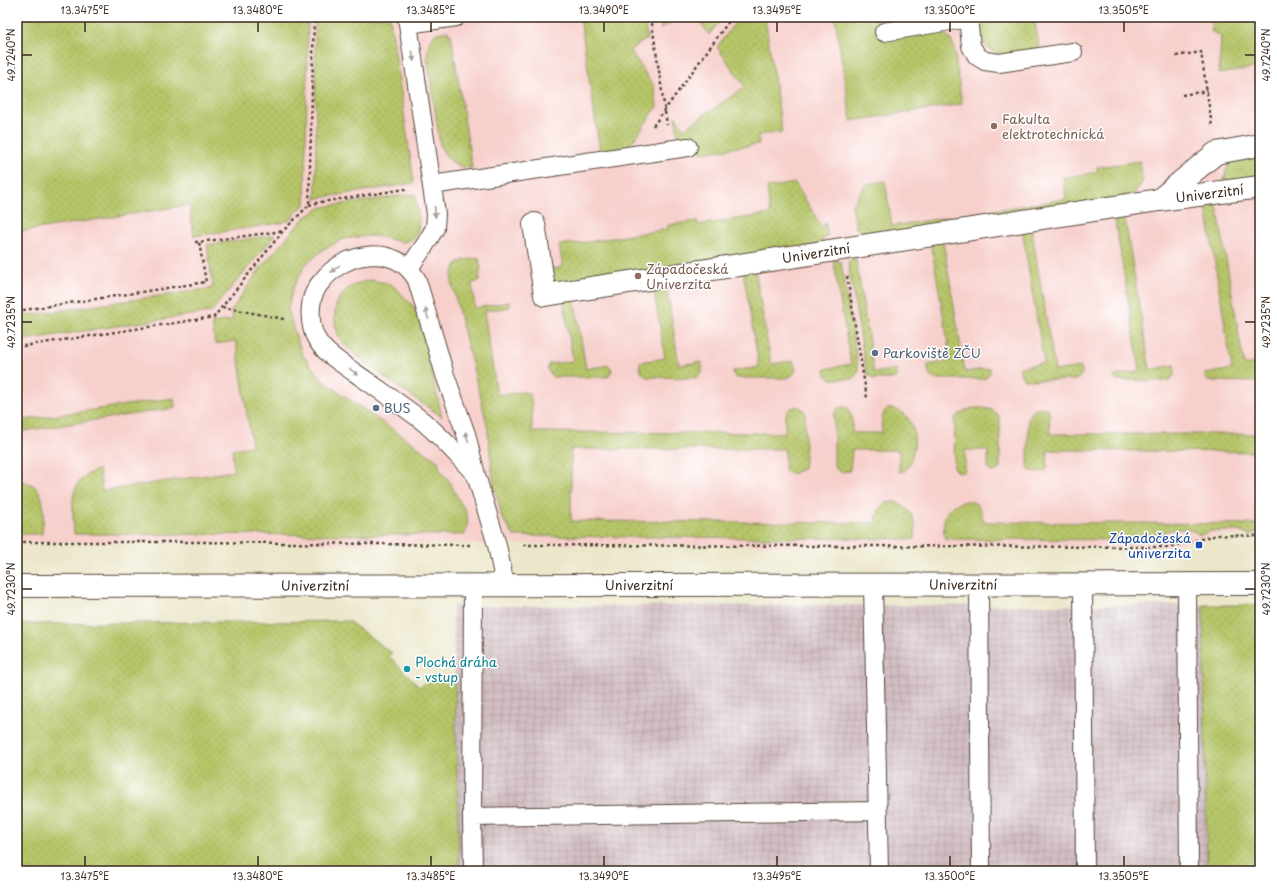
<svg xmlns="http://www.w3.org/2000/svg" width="1277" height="888" viewBox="0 0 1277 888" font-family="'Playpen Sans',sans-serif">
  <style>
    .built { fill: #f7d0cc }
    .industrial { fill: url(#industrial-grid) }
    .grass { fill: url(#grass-dots); stroke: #787843 }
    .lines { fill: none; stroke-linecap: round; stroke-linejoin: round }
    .service-casing { stroke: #564638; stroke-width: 20 }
    .pedestrian-casing { stroke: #564638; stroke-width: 24 }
    .tertiary-casing { stroke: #564638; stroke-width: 24 }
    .path { stroke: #564638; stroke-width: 2.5; stroke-dasharray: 3 3; stroke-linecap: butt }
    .service { stroke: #fff; stroke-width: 18 }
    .pedestrian { stroke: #fff; stroke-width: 22 }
    .tertiary { stroke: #fff; stroke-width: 22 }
    .oneway { fill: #a79f9a }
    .ticks { fill: none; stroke: #3b2a1e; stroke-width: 1.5 }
    .education-dot { fill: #8d6e63; stroke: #fff; stroke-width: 1.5 }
    .service-dot { fill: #5c6f8a; stroke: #fff; stroke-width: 1.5 }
    .transit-dot { fill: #1a4fb4; stroke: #fff; stroke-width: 1.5 }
    .culture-dot { fill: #0f9aa8; stroke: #fff; stroke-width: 1.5 }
    .labels { text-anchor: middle; stroke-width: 3; stroke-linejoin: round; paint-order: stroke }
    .education-label { font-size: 13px; fill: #785e54; stroke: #fff; text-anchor: start }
    .street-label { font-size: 13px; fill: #3b2a1e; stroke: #fff }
    .service-label { font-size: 13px; fill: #4e5e75; stroke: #fff; text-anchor: start }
    .transit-label { font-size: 13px; fill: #164399; stroke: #fff; text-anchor: end }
    .culture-label { font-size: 13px; fill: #0d838f; stroke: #fff; text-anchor: start }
    .neatline { fill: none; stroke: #3b2a1e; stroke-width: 1.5 }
    .ticks-label { font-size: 10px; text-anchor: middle; fill: #3b2a1e }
  </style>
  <defs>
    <pattern id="industrial-grid" width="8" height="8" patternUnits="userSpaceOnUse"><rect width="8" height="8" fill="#d2bec3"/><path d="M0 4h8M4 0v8" fill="none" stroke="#b5a3a7"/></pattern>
    <pattern id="grass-dots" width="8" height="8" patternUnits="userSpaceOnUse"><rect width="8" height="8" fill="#b5c568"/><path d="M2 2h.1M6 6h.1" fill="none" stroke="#9da95a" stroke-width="1.8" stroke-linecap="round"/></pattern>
  </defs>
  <rect width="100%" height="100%" fill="#fff"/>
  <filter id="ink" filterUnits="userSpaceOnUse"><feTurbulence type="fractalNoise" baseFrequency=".025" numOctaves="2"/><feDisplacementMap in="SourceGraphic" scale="8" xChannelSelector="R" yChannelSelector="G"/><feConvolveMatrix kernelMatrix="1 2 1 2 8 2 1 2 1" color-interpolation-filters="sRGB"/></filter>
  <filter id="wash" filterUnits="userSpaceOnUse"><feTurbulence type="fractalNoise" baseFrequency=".012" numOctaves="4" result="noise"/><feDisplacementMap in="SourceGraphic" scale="16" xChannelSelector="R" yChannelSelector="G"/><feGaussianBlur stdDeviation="0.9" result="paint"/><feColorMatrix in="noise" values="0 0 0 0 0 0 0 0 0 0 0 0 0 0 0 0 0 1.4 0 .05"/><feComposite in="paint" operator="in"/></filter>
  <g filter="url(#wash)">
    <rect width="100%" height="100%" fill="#ece7cb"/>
    <path class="built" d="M17 17H1260V536L1217 535 1168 547 17 542Z"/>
    <path class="industrial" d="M1203 605 1207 871H459L453 606Z"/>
    <path class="grass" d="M17 17H308L305 205 300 208 290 220 281 223 194 236 189 205 17 232Z
      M315 17H390L414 183 319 198 316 200Z
      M580 17H644L647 39 630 50 654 86 657 107 628 148 600 152Z
      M660 17H679L661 29Z
      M697 17H723L709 35Z
      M739 17H765L782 132 758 135 759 144 701 153 699 138 679 141 675 116 684 129 745 87 717 47Z
      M835 17H877L878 25 881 24 883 40 940 32C948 35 952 40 954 48L962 104 851 121Z
      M978 17H1034L1040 51 1000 55 991 51 984 44 981 35Z
      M1210 17H1260V67L1219 74 1221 36 1212 32Z
      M448 31 449 34H451L472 168C456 168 446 160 440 145L427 55 430 40 436 33Z
      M1260 156V183L1224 181 1226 171 1231 161Z
      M1140 161 1143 181 1132 197 867 237 856 228 852 205 866 184 885 181 892 226 1066 199 1063 178 1097 172V167Z
      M795 183 822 227 825 226 824 224 826 223 827 235 819 245 550 286 548 270 563 267 559 245 575 243V244L668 229V225L697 221 698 225 770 214 767 188Z
      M415 194 419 219 418 230 416 236 410 240 403 242 375 236 358 237 344 239 324 249 305 265 293 288 288 308 293 328 302 354 323 381 438 461 440 470 450 482 458 499 466 511 468 521 465 535 74 534C73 506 66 481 97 470H99L102 491 234 471 232 449 252 446 236 341 215 344 212 323 233 320 231 311 261 267 304 218 322 207Z
      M1216 199 1244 365 1260 362V382L1208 381 1205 378V374L1232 369 1205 201Z
      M1124 213 1150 370 1174 365C1176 374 1174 379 1165 381L1117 380 1114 378 1115 376 1140 371 1114 215Z
      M1031 227 1055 371 1081 367C1083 373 1082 377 1075 380H1025L1020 374V367L1044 363 1022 229Z
      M275 235 211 312 17 341V317L213 288 207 245Z
      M943 241 965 372 990 368V372L986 378 982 379H936C929 376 927 372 928 365L951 361 931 243Z
      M855 254 874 373 896 369 898 372 895 378 892 379H873L868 375 866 370 848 262Z
      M479 258 481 271 479 272 480 281 472 283 475 308 509 302 510 307 484 311 497 395 524 392 530 395 532 404V432L785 433C786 427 784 419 786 414 789 406 802 403 805 413V462L804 468 795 473H787L785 471V449H571V521L876 523C879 485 921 503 915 539L514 536 502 518 494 486 487 424 452 284V276L456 264 464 260Z
      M833 258 841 263 858 368V372L853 379H831L826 375 825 369 851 364Z
      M755 269 771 364 793 361C798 369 796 375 787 378H737C734 377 733 375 733 371L759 367 743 271Z
      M370 280 388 283 397 289 413 306 421 324 442 417C415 398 386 380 360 358 355 353 349 349 344 344 335 334 332 315 337 303 343 288 356 283 370 280Z
      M666 283 679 365 701 362C704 370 702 375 695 378L647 377C641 374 639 369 640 362L665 358 653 285Z
      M574 297 586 369 609 365 611 368 612 371 608 377H553L548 371V364L573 361 563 299Z
      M174 398 175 408 17 432V421Z
      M844 407 848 408 852 417V433H882C882 428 881 420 883 415 886 403 900 410 906 416 909 419 912 424 913 429 916 439 914 451 911 460 909 466 907 472 899 472V450H852L850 470 849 471 840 472 835 468 834 464V414L838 408Z
      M1044 407 1049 410 1050 434H1260V452L1048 450 1047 467 1046 470C1041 473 1035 472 1030 470L1028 466V418L1034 410Z
      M975 408H984L992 410 999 416 1000 420V468C997 471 995 472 991 472L988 469V450H965V470L964 472C959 473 957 472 954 469L955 418 966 410Z
      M18 480C22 482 27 482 31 484 48 492 43 519 42 534H17V481Z
      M966 501C979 501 982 510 983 522L1260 524V531L1248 535 1238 531H1210L1200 535 1187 528 1165 531V540L945 539C941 519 945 505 966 501Z
      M1203 605H1260V871H1211L1207 869Z
      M348 621 392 653 389 656 420 687 426 682 455 678 459 871H17V624Z"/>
  </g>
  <g filter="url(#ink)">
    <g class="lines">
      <defs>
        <path id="service" d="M407 17 436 214 435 228 425 245 409 268
          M968 17 971 46 977 56 985 61 999 63 1073 52
          M408 24 456 17
          M884 32 968 18
          M432 185 688 147
          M476 475C457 455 438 432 416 416 396 401 374 386 354 372 341 363 323 352 316 338 310 327 309 308 313 296 315 291 318 285 322 281 345 251 396 243 417 280L445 375 466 434 476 475 497 545 505 585
          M873 584 879 871
          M979 584 981 871
          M1083 584 1085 871
          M1187 584 1189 871
          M473 585 472 817 877 811
          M472 817 473 871"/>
        <g id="pedestrian">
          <path id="s1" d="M1159 200 1260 187"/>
          <path id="s2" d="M534 224 545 295 1159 200 1216 153 1260 145"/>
        </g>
        <g id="tertiary">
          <path id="s3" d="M17 586 1260 584"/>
        </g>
      </defs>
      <use href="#service" class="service-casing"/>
      <use href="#pedestrian" class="pedestrian-casing"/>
      <use href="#tertiary" class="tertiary-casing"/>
      <path class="path" d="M651 17 667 125
        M1176 56 1201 52 1212 126
        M1182 95 1207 91
        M653 126 732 17
        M309 205 321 202 406 189
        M195 242H199L283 231
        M847 276 867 398
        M222 307 284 319
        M17 311 206 282 199 242
        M17 347 214 317 283 231 309 205 314 17
        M17 542H195L470 545
        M523 545 1168 547 1217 535 1260 536"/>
      <use href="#service" class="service"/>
      <use href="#pedestrian" class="pedestrian"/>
      <use href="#tertiary" class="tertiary"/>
    </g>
    <defs><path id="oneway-solid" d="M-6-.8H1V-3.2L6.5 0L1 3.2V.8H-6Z"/></defs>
    <g class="oneway">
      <use href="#oneway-solid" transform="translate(413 56) rotate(82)"/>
      <use href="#oneway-solid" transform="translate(435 212) rotate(86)"/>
      <use href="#oneway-solid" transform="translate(335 269) rotate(141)"/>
      <use href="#oneway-solid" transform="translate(427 314) rotate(-106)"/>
      <use href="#oneway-solid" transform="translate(354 372) rotate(36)"/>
      <use href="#oneway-solid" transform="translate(467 437) rotate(-106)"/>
    </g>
  </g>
  <path class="ticks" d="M85 22V32M258 22V32M431 22V32M604 22V32M777 22V32M950 22V32M1124 22V32M22 55H32M1245 55H1255M22 322H32M1245 322H1255M22 589H32M1245 589H1255M85 856V866M258 856V866M431 856V866M604 856V866M777 856V866M950 856V866M1124 856V866"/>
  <g class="education-dot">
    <circle cx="994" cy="126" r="4"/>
    <circle cx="638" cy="276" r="4"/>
  </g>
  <g class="service-dot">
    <circle cx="875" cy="353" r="4"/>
    <circle cx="376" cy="408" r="4"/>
  </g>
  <rect class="transit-dot" x="1195" y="541" width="8" height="8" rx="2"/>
  <circle class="culture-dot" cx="407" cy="669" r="4"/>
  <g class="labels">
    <g class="education-label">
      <text x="1002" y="124">Fakulta<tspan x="1002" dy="15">elektrotechnická</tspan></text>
      <text x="646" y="274">Západočeská<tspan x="646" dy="15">Univerzita</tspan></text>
    </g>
    <g class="street-label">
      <text dy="5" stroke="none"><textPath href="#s1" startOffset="51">Univerzitní</textPath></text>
      <text dy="5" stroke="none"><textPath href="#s2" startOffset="346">Univerzitní</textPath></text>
      <text dy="5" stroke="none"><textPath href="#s3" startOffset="946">Univerzitní</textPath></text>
      <text dy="5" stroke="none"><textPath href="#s3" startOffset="298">Univerzitní</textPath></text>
      <text dy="5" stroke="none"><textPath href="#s3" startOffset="622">Univerzitní</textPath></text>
    </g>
    <g class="service-label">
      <text x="883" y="358">Parkoviště ZČU</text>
      <text x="384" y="413">BUS</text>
    </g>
    <g class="transit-label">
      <text x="1191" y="543">Západočeská<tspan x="1191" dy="15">univerzita</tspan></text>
    </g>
    <g class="culture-label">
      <text x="415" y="667">Plochá dráha<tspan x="415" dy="15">- vstup</tspan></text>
    </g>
  </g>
  <rect width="1277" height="888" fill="none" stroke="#fff" stroke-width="44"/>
  <rect x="22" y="22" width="1233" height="844" class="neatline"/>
  <g class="ticks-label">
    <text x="85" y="14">13.3475°E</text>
    <text x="258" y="14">13.3480°E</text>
    <text x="431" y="14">13.3485°E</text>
    <text x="604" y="14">13.3490°E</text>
    <text x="777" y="14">13.3495°E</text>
    <text x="950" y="14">13.3500°E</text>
    <text x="1124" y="14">13.3505°E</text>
    <text transform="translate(11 55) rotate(-90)" y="4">49.7240°N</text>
    <text transform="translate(1266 55) rotate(-90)" y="4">49.7240°N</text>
    <text transform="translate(11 322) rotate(-90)" y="4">49.7235°N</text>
    <text transform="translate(1266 322) rotate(-90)" y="4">49.7235°N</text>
    <text transform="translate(11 589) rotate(-90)" y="4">49.7230°N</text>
    <text transform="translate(1266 589) rotate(-90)" y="4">49.7230°N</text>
    <text x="85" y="880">13.3475°E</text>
    <text x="258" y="880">13.3480°E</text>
    <text x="431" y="880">13.3485°E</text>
    <text x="604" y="880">13.3490°E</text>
    <text x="777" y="880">13.3495°E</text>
    <text x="950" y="880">13.3500°E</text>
    <text x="1124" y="880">13.3505°E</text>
  </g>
</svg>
